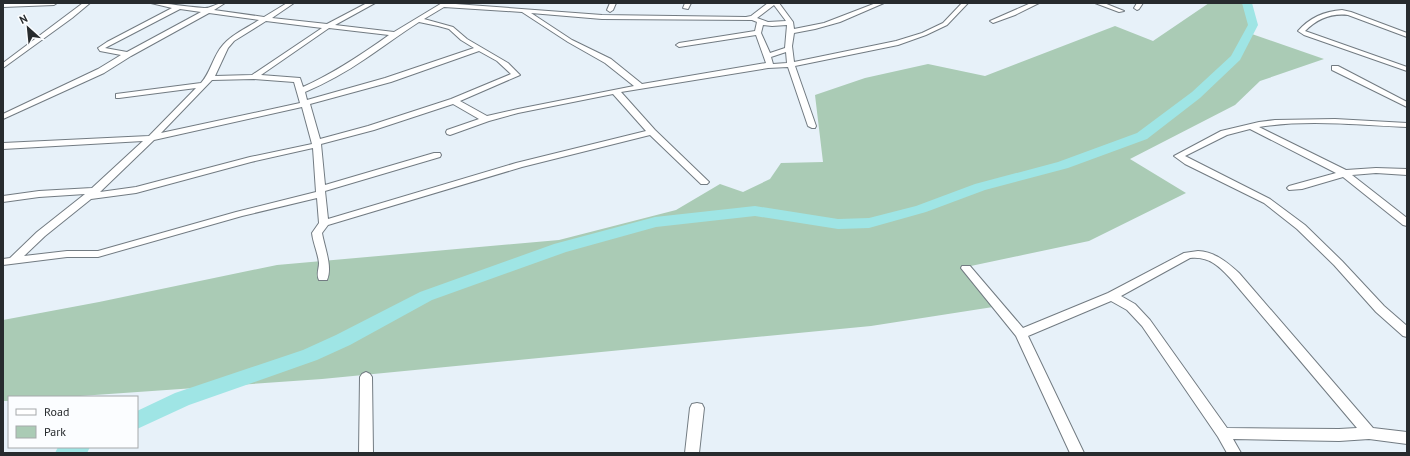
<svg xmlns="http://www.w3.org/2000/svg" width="1410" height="456" viewBox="0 0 1410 456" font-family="'PT Sans',sans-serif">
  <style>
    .green { fill: #aacbb5 }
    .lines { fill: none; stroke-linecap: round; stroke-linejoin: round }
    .river { fill: #9fe5e5; fill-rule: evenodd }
    .minor-casing { stroke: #727b82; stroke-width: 2 }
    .minor { fill: #fff; fill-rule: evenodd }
  </style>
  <rect width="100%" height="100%" fill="#e7f1f9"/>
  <path class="green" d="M1209 3H1250L1249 33 1324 59 1260 81 1235 105 1130 159 1186 193 1089 241 966 267 993 307 871 326 322 379 66 397H9V401H3V320L99 302 277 265 559 240 676 210 720 184 743 192 770 179 781 163 823 162 815 95 865 78 928 64 985 76 1115 26 1153 41Z"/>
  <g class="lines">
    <path class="river" d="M1242 3H1252L1258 25 1240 60 1200 98 1147 139 1068 168 985 190 926 212 869 228 838 229 755 216 656 227 566 252 432 300 350 345 317 360 189 405 137 429V411L175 393 303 350 336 335 420 292 554 244 655 217 755 206 838 219 869 218 916 206 975 184 1058 162 1137 133 1192 92 1231 56 1248 25Z
      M58 447H90L87 453H55Z"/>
    <defs>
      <path id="minor" d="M3 3H57L54 5 3 7Z
        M83 3H90L72 18 3 68V63Z
        M151 3C169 3 186 7 204 8 210 9 216 3 225 3L214 10 264 17 287 3H294L272 18 327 24 367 3H375L335 25 394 32 442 3 602 15 746 17 751 16 768 3H779L793 22 794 29 824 23 876 3H884L840 22 815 29 794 33 792 46 794 62 896 41 922 33 943 23 962 3H968L947 25 926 35 898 45 795 66 816 126 815 128H812L808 126 788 67 768 68 621 92 655 130 707 180 709 182 707 184H701L650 135 522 167 328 225 322 233C324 246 333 267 327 280H319C316 274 319 269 319 263 318 253 313 243 312 233L319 223 317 198 242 216 98 257H67L3 265V259L10 258 37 232 85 194 39 197 3 202V196L39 191 92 188 143 141 3 149V143L149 136 196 88 119 98H116V94L201 83C211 72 213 56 223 45 232 34 247 28 259 20L209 13 131 56 104 73 3 119V114L98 69 121 55 100 51 98 48 107 42 172 8ZM774 5 786 21 768 22 757 18ZM444 7 522 12 568 42 605 63 634 86 518 109 487 116 460 101 520 75 508 63 467 39 453 27 424 19ZM180 9 201 12 127 52 105 48ZM531 13 602 19 752 20 757 22 755 31 679 43 676 45 679 47 756 35 766 63 642 84 611 59 572 40ZM266 21 322 28 252 75 215 76 228 48 234 41ZM419 22 438 26 449 29 461 40 474 48 385 78 307 100 305 92C326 83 346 72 365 59 383 47 400 34 419 22ZM763 25 772 26 787 25 785 48 770 53 761 33ZM329 28 389 35C361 55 334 73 303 87L300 78 261 75ZM479 51 497 61 511 74 451 99 368 126 320 139 310 104 391 82ZM786 52 787 63 773 64 771 57ZM254 79 294 82 300 103 161 133 212 80ZM613 94 646 131 516 163 328 219 325 191 440 157 441 155 440 153H434L325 185 321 144 374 130 453 104 479 119 447 130 446 132 447 134 450 135 489 121 518 113ZM302 107 312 144 250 157 136 187 100 192 154 140ZM313 148 316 192 236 212 98 251H67L24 256 45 236 91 199 136 193 251 162Z
        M610 3H616L613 10 610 12 607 10Z
        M685 3H691L688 9 683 8Z
        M1031 3H1039L1015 15 993 23 990 21Z
        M1095 3H1104L1124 11 1119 12Z
        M1137 3H1143L1139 9 1137 10 1134 8Z
        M1342 10 1351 12 1407 33V37L1348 15C1331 13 1317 19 1305 31L1407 67V71L1304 35 1298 31C1309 18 1325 11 1342 10Z
        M1332 66H1338L1407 102V107L1332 70Z
        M1335 119 1407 123V127C1358 125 1307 119 1259 127L1346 170 1376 168 1407 169V175L1376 173 1352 175 1407 218V226L1403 225 1343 177 1302 189 1289 190 1287 188 1289 186 1336 173 1250 129 1227 135 1185 156 1270 199 1305 225 1342 261 1384 306 1407 326V337L1403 336 1376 312 1334 265 1297 229 1264 203 1185 164 1174 156 1221 131 1259 122 1275 120Z
        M1198 251C1215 252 1227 262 1239 273L1373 428 1407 432V444L1369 439 1339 441 1233 439 1241 453H1227L1218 437 1142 326 1127 310 1111 301 1028 336 1084 453H1070L1016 336 961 268 962 266H970L1023 328 1108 293 1184 253ZM1190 258C1209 256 1219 266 1231 279L1357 428 1339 429 1227 428 1150 320 1135 304 1121 296Z
        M366 372 370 374 372 377 373 453H359L360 377 362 374Z
        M697 403 702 404 704 408 699 453H685L690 408 692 404Z"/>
    </defs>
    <use href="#minor" class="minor-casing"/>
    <use href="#minor" class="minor"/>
  </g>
  <rect width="1410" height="456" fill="none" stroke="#272b2e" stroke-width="8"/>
  <rect x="8" y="396" width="130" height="52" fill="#fbfdff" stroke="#a6a9ab"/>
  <rect x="16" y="409" width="20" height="6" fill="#ffffff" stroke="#a6a9ab"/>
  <text x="44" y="416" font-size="12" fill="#272b2e">Road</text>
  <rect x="16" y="426" width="20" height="12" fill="#aacbb5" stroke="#a6a9ab"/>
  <text x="44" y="436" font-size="12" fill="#272b2e">Park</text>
  <g transform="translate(28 28) rotate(333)" stroke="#fbfdff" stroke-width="3" paint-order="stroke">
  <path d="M0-3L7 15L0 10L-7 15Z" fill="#272b2e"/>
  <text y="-6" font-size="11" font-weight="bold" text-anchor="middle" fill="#272b2e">N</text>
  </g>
</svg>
